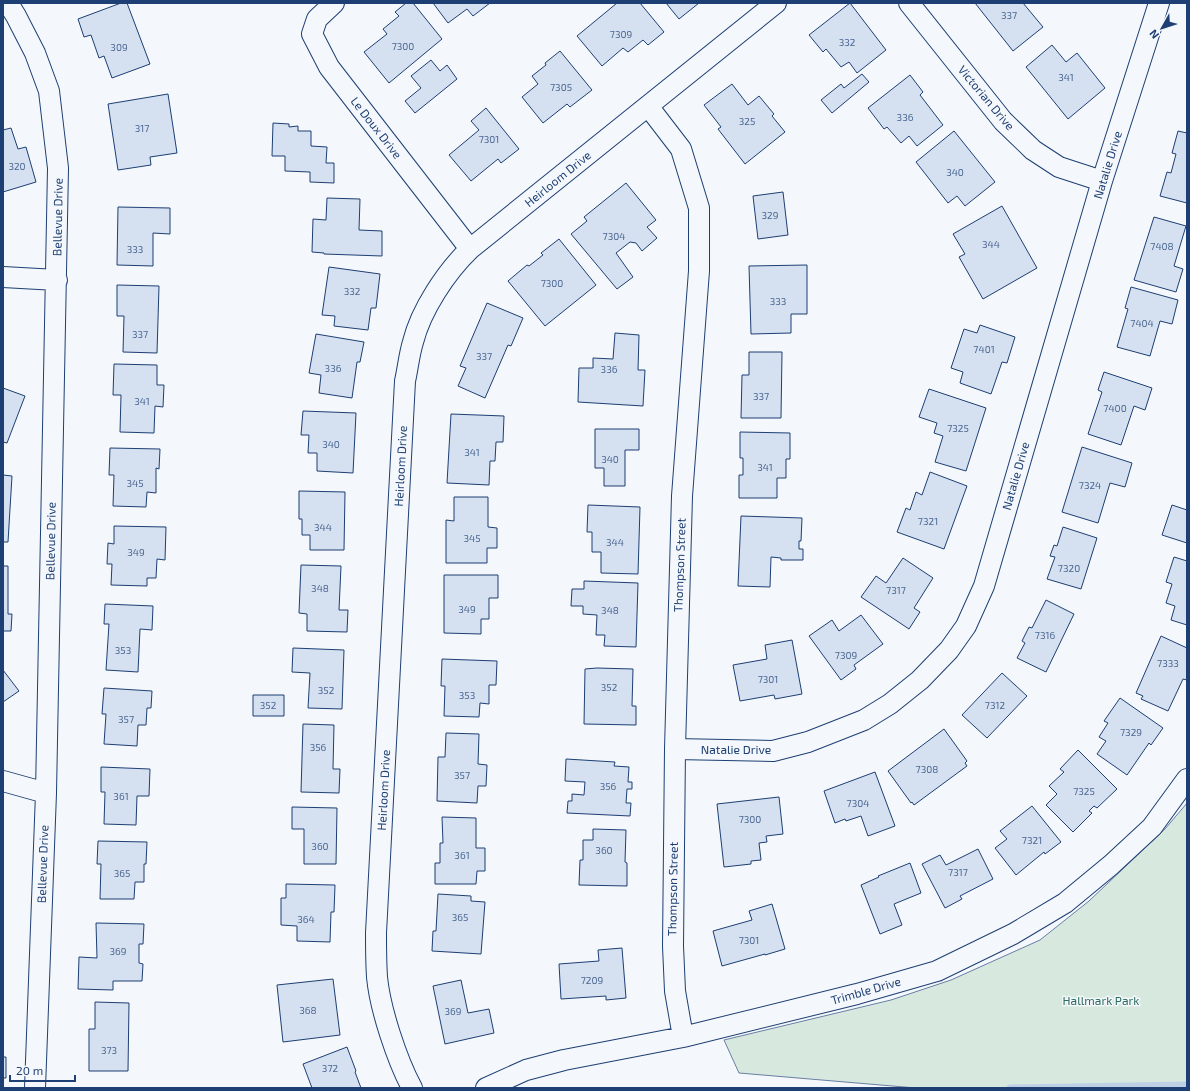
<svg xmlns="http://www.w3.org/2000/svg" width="1190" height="1091" viewBox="0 0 1190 1091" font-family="'Exo 2',sans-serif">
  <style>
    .green { fill: #d7e8df; stroke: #687fa3 }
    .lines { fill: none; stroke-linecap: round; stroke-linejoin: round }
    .stream { stroke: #bed0e5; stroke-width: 7 }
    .building { fill: #d5e0f0; stroke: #1d3f73 }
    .street-casing { stroke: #1d3f73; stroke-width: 22 }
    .street { stroke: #f4f7fb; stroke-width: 20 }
    .labels { text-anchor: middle; stroke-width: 3; stroke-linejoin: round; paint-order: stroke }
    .number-label { font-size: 10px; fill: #4b6792 }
    .street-label { font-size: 12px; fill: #1d3f73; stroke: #f4f7fb }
    .park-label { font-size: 12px; fill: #2c6c60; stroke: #f4f7fb }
  </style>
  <rect width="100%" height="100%" fill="#f4f7fb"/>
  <path class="green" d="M1187 803V1088H916L739 1073 724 1040 891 1000 951 980 1040 940 1089 901 1165 829Z"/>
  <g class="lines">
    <path class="stream" d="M1010 1088 1187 1085"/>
  </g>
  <path class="building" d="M121 3H127L150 64 112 78 104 56 99 58 91 35 84 37 78 19Z
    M406 3H413L442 39 389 83 364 52 387 34 383 29 399 16 395 12Z
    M433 3H490L473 16 467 9 448 23Z
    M617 3H640L664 32 648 45 643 40 628 52 623 48 602 66 577 36Z
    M666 3H699L679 19Z
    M850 3 886 50 857 73 849 62 841 67 826 49 823 52 809 35Z
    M975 3H1023L1043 27 1013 51Z
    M1052 45 1066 62 1077 53 1105 88 1068 119 1026 67Z
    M560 51 592 90 570 107 567 104 543 123 522 97 538 84 532 76 546 65 545 63Z
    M431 60 440 71 447 65 457 79 415 113 405 101 421 88 411 76Z
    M862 74 869 82 832 113 821 100 841 84 844 88Z
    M910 75 923 92 920 95 943 125 917 146 909 136 901 143 887 127 884 129 868 108Z
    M732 84 748 105 759 96 774 114 772 116 785 132 745 164 718 129 721 127 704 105Z
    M168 94 177 153 150 157 151 165 118 170 108 104Z
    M486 108 519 149 501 163 498 159 471 181 449 155 479 130 471 121Z
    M273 123 289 124V127L298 126V131H311V146L327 147 326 163H334V183L310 182V172L285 171V156H272Z
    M11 128 18 149 26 147 36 182 3 192V130Z
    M954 131 995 182 965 206 957 196 948 203 916 162Z
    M1178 131 1187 133V203L1160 196 1167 172 1171 173 1176 154 1172 153Z
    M626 183 656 220 647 227 657 238 642 251 636 243 630 242 616 253 633 277 617 289 571 234 587 221 584 217Z
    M783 192 788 235 758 239 753 196Z
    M327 198 360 199 359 230 382 231V256L324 254V253L312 252 313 219 326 220Z
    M1002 206 1037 268 983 299 959 257 965 254 953 234Z
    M118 207 170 208V234L153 233V266L117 265Z
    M1154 217 1186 226 1174 266 1183 269 1176 292 1134 280Z
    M559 239 596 285 545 326 508 281 527 265 529 266 543 255 541 253Z
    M807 265V314H791V333L751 334 749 266Z
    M329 267 380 274 376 308H371L368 330 334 326 335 316 322 315Z
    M117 285 159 286 157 353 123 352 124 316H117Z
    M1131 287 1178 300 1172 324 1160 321 1150 356 1117 347 1128 309 1125 308Z
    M487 303 523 318 511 346 508 345 485 398 458 386 466 368 460 366Z
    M980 325 1015 337 1007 363 1002 362 991 394 960 383 963 372 951 368 964 329 977 333Z
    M615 333 639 335 638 370H645L643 406 578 402 579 368H593V358L613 359Z
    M316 334 364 342 360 362H357L352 398 319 393 321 375 309 373Z
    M749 352H782L781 418H741L742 375H749Z
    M114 364 157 365V385H164L163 407 155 406 154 433 120 432 121 395H113Z
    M1104 372 1152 388 1145 410 1134 406 1121 445 1088 434 1102 392 1098 390Z
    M3 388 25 396 7 443 3 442Z
    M929 389 986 408 966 471 935 462 943 436 934 433 937 423 919 417Z
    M303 411 356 413 353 473 317 471V453H308L309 435H301Z
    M451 414 504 416 503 442H496L495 461H490L489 485 447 483Z
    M595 429H639V450H625V486H604V468H595Z
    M740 432 790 433V459H786V478H777V498H739V475H743V458H740Z
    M1082 447 1132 463 1125 487 1110 483 1098 523 1062 512Z
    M110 448 160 449 159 469 156 468V493L147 492 146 507 113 506 114 475H109Z
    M930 472 967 486 944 549 897 532 906 508 910 510 916 492 922 495Z
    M3 475 12 476 8 542H3Z
    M299 491 345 492 344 550H310V535H302V519H299Z
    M454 497H488V527L497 528V548H487V563H446V520L454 521Z
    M588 505 640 507 638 574 601 573V552H592V532H587Z
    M1172 505 1187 510V543L1162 535Z
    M741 516 802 518 801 541H799V549H803V560H781V558L771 557 770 587 738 586Z
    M114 526 166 527 165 560 157 559 156 578H147V586L111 585 112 564H107L108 543 114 544Z
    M1063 527 1097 538 1081 589 1047 579 1055 557 1050 556 1054 545 1057 546Z
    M1174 557 1187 561V625L1171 620 1175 606 1166 603 1172 584 1166 582Z
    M903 558 933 578 914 608 920 612 909 629 861 597 876 576 886 583Z
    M301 565 341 566 339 610H348L347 632 307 631V614L299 613Z
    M3 566H8V614H12L11 631H3Z
    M444 575H498V598H489V619H481V634L444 633Z
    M584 581 638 583 636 647 604 646 605 635H596L597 615 583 614V606H571L572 589H584Z
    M1046 600 1074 614 1046 672 1017 658 1025 643 1022 641 1029 627 1032 628Z
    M105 604 153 606 152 630 140 629 138 672 106 670 109 624H104Z
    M861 615 883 644 854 665 856 669 841 680 809 636 832 620 839 631Z
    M1161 636 1187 648V680L1183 679 1168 711 1141 699 1143 696 1136 693Z
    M792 640 802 694 775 699 774 695 740 701 733 665 767 659 765 645Z
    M293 648 344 650 342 709 308 708 310 673 292 672Z
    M442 659 497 661 496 685H489V704L480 703 479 717 444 716 445 686H441Z
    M597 668 633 669 632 706H636V725L584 724 585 669Z
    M3 670 19 691 3 702Z
    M1002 673 1027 696 987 738 962 715Z
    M104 688 152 691 151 708H147L146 725H138L137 746 104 744 106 714H102Z
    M253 695H284V716H253Z
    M1120 698 1163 728 1151 745 1149 743 1127 775 1097 754 1106 741 1099 737 1108 723 1104 721Z
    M303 724 334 725 333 769H340L339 793 301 792Z
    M944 729 967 761 965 763 967 766 914 805 912 802 911 803 888 771Z
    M446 733 479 734 478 764 487 765 486 786H478L477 803 437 801 438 757H445Z
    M1078 750 1117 789 1097 808 1094 806 1089 811 1092 813 1073 832 1046 805 1057 794 1049 786 1064 772 1060 769Z
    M566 759 615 762 614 766 629 767 628 782H632V789H627L626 803H631L630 816 567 813 568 801H572V794L584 795 585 782 565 781Z
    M101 767 150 769 149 796H137L136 825 104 824 105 792H101Z
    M875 772 895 826 868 836 861 816 846 821 845 819 835 823 824 791Z
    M779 797 783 834 766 836 767 842 759 843 761 860 751 861V864L724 867 717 804Z
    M1032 806 1061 842 1045 854 1044 852 1016 875 995 848 1007 839 1000 831Z
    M292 807 337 808 336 864H304V829H292Z
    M442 817 476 818V848H485V871H477L476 884H435V863H440V843H443Z
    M593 829 626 830 625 862 627 863V886L579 885 580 860H583V840H593Z
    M98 841 147 842 146 864H144V882H135L134 899H100L101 864H97Z
    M978 849 993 879 960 896 962 899 945 908 922 864 940 855 946 865Z
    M910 863 921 893 894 904 902 925 880 934 861 885 879 877 878 876Z
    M286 884 335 885 334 912H331L330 942 297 941V926L281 925V898H286Z
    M438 894 471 896V901L485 902 481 954 432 951 433 931H436Z
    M772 904 785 949 765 955V954L722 966 713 931 752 920 749 911Z
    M96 923 144 924 143 944H139V963L143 964 142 981H113V990L78 989 79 957 97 958Z
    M622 948 626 998 606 1000V996L561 999 559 964 599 961 598 950Z
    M333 979 340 1035 283 1042 277 985Z
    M461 980 468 1013 489 1009 494 1033 445 1044 433 986Z
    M95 1002 129 1003 128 1071H89V1029H95Z
    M347 1047 356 1071 355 1072 361 1088H312L303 1064Z
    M3 1057H6V1078H3Z"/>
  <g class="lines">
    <defs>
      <path id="street" d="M8 3 16 16 35 53 49 91 58 168 46 793 35 1088
        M334 3 317 19 312 34 329 67 470 249
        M909 3 1003 121 1033 150 1059 167 1102 181
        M648 106 681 149 699 208V271L682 496 675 749 673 946 675 991 683 1037
        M3 277 57 280
        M675 749 773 751 808 742 864 720 890 704 920 680 949 650 966 626 984 586 1102 181 1159 3
        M3 781 46 793
        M412 1088C397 1060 380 1009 377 977 376 962 376 948 376 933L405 381C408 368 409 355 413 342 421 310 446 272 470 249L776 3
        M486 1088 526 1070 564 1060 683 1037 857 994 937 971 1013 934 1065 903 1111 865 1152 827 1187 779"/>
    </defs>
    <use href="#street" class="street-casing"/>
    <use href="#street" class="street"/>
  </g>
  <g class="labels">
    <g class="number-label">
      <text x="1009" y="19">337</text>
      <text x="621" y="38">7309</text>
      <text x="847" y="46">332</text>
      <text x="403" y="50">7300</text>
      <text x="119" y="51">309</text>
      <text x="1066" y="81">341</text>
      <text x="561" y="91">7305</text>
      <text x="905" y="121">336</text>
      <text x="747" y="125">325</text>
      <text x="142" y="132">317</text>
      <text x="489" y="143">7301</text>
      <text x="17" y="170">320</text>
      <text x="955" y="176">340</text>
      <text x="770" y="219">329</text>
      <text x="614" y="240">7304</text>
      <text x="991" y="248">344</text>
      <text x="1162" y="250">7408</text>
      <text x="135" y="253">333</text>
      <text x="552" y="287">7300</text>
      <text x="352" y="295">332</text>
      <text x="778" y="305">333</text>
      <text x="1142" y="327">7404</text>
      <text x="140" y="338">337</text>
      <text x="984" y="353">7401</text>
      <text x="484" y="360">337</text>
      <text x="333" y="372">336</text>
      <text x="609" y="373">336</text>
      <text x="761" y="400">337</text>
      <text x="142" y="405">341</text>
      <text x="1115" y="412">7400</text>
      <text x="958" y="432">7325</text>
      <text x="331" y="448">340</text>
      <text x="472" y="456">341</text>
      <text x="610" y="463">340</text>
      <text x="765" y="471">341</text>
      <text x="135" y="487">345</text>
      <text x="1090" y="489">7324</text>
      <text x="928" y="525">7321</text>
      <text x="323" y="531">344</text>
      <text x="472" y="542">345</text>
      <text x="615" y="546">344</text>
      <text x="136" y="556">349</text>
      <text x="1069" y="572">7320</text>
      <text x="320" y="592">348</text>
      <text x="896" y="594">7317</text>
      <text x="467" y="613">349</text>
      <text x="610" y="614">348</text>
      <text x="1045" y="639">7316</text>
      <text x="123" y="654">353</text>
      <text x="846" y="659">7309</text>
      <text x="1168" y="667">7333</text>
      <text x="768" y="683">7301</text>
      <text x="609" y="691">352</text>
      <text x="326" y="694">352</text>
      <text x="467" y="699">353</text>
      <text x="268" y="709">352</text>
      <text x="995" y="709">7312</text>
      <text x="126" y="723">357</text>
      <text x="1131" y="736">7329</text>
      <text x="318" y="751">356</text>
      <text x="927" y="773">7308</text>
      <text x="462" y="779">357</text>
      <text x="608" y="790">356</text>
      <text x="1084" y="795">7325</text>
      <text x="121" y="800">361</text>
      <text x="858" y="807">7304</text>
      <text x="750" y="823">7300</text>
      <text x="1032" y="844">7321</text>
      <text x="320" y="850">360</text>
      <text x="604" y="854">360</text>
      <text x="462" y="859">361</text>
      <text x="958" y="876">7317</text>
      <text x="122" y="877">365</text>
      <text x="460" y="921">365</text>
      <text x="306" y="923">364</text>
      <text x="749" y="944">7301</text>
      <text x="118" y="955">369</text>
      <text x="592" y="984">7209</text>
      <text x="308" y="1014">368</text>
      <text x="453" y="1015">369</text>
      <text x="109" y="1054">373</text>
      <text x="330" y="1072">372</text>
    </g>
    <g class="street-label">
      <text transform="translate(986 98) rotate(50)" y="4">Victorian Drive</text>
      <text transform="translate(376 128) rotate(52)" y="4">Le Doux Drive</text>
      <text transform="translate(1108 165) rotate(-73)" y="4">Natalie Drive</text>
      <text transform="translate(558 179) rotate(-39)" y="4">Heirloom Drive</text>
      <text transform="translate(58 217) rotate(-89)" y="4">Bellevue Drive</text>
      <text transform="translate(401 466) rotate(-87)" y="4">Heirloom Drive</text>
      <text transform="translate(1016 476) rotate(-74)" y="4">Natalie Drive</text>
      <text transform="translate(51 541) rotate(-89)" y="4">Bellevue Drive</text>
      <text transform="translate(680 565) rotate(-88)" y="4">Thompson Street</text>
      <text x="736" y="754">Natalie Drive</text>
      <text transform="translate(384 790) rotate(-87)" y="4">Heirloom Drive</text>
      <text transform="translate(43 864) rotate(-88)" y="4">Bellevue Drive</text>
      <text transform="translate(673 889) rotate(-89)" y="4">Thompson Street</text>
      <text transform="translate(866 991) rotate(-16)" y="4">Trimble Drive</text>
    </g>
    <g class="park-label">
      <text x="1101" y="1005">Hallmark Park</text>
    </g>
  </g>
  <rect width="1190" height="1091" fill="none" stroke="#1d3f73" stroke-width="8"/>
  <g transform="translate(1162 28) rotate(231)" stroke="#f4f7fb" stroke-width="3" paint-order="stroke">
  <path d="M0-3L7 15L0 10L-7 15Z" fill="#1d3f73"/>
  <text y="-6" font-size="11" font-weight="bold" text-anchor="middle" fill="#1d3f73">N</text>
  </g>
  <path d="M10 1075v6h65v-6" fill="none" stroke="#1d3f73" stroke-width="2"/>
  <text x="16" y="1075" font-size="12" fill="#1d3f73" stroke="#f4f7fb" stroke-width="3" paint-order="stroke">20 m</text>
</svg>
